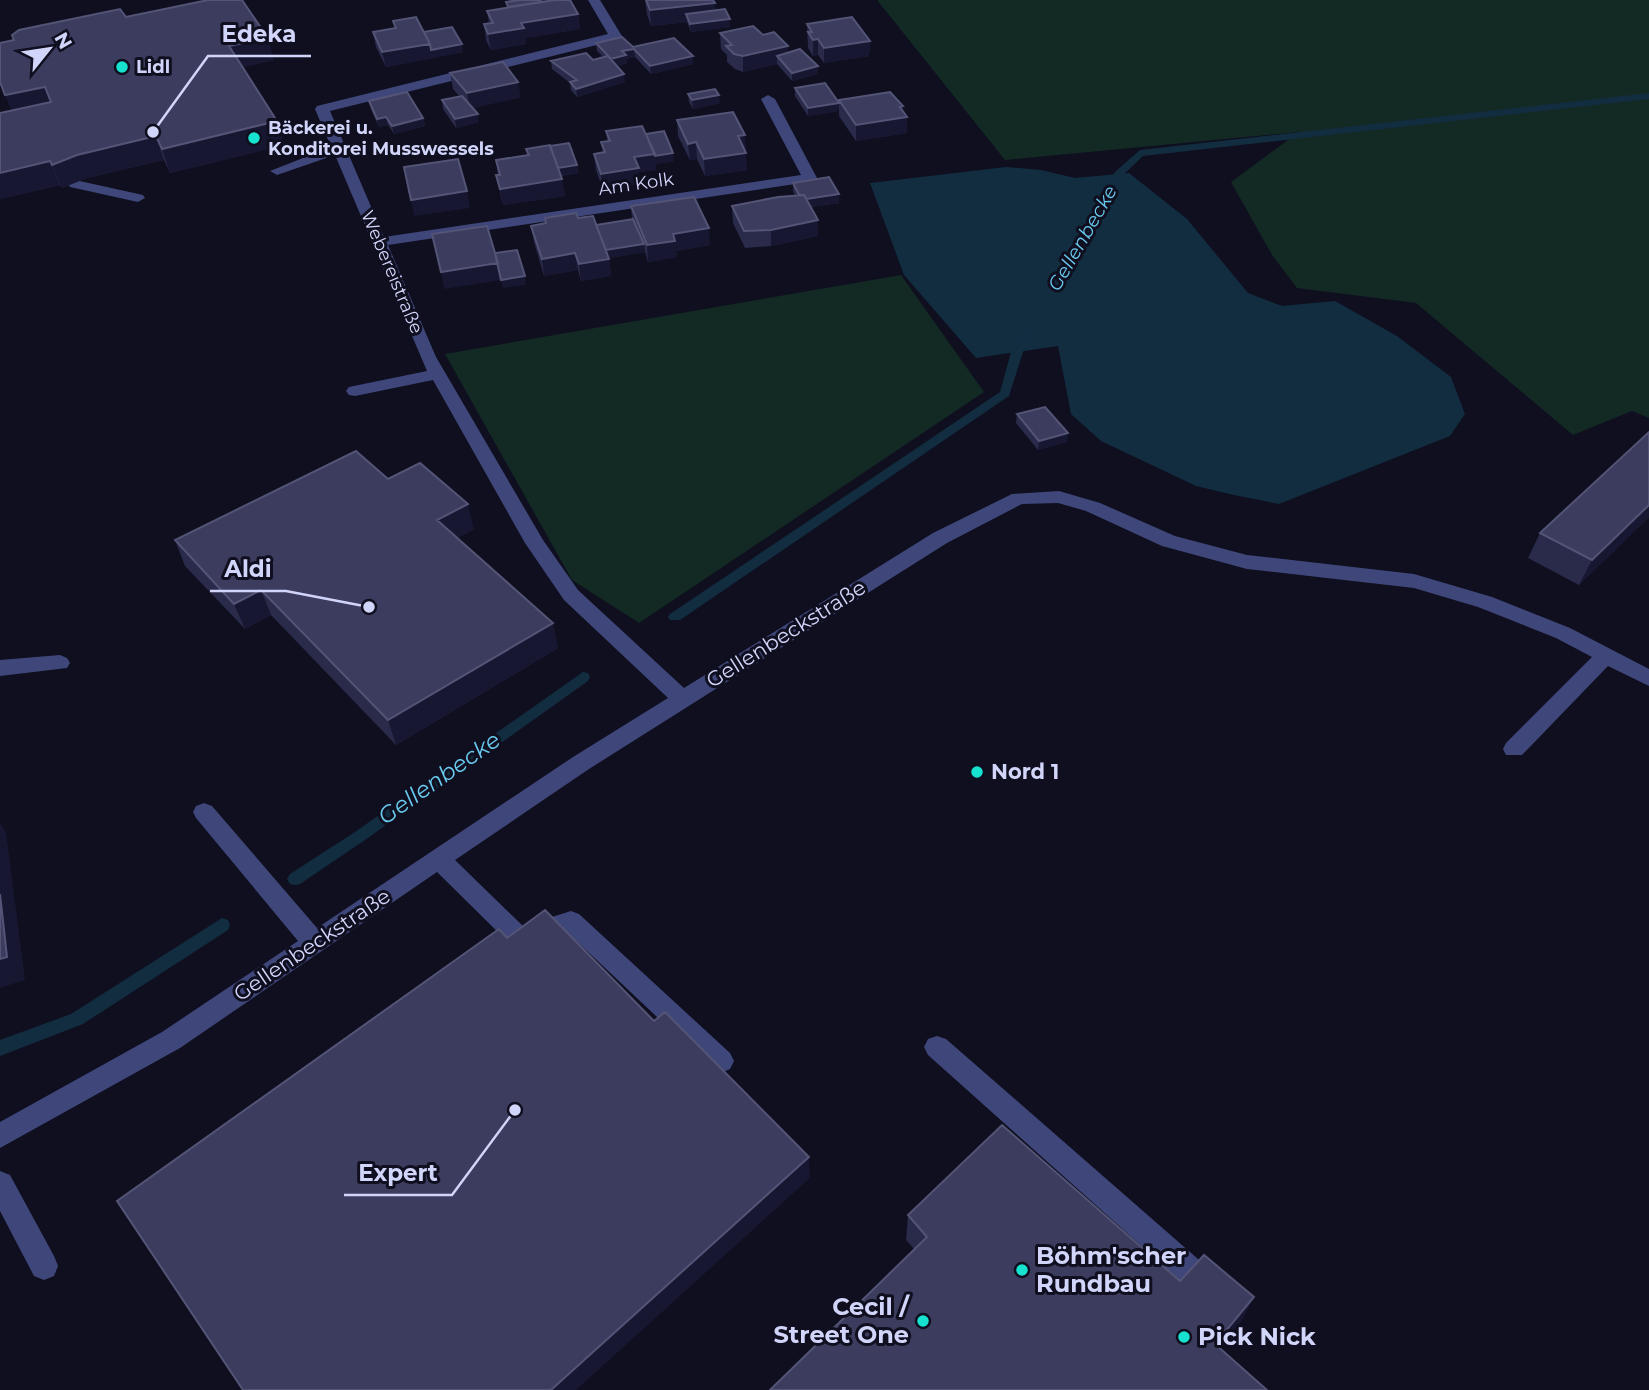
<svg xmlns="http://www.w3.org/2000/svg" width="1649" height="1390" viewBox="0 0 1649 1390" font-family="Montserrat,sans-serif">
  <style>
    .green { fill: #132924 }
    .water { fill: #122d40 }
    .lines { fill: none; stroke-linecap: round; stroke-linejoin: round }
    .stream { fill: #122d40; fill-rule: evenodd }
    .minor { fill: #3f477a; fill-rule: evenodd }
    .wall { fill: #2a2a4b }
    .shaded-wall { fill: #171732 }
    .building { fill: #3c3c5e; stroke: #535476; stroke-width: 2 }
    .poi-dot { fill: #17e2d0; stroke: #0f0f1f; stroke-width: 2.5 }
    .labels { text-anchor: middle; stroke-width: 6; stroke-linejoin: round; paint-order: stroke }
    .far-poi-label { font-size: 18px; font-weight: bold; fill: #d2d5fa; stroke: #0f0f1f; text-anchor: start }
    .far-street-label { font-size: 18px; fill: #d2d5fa; stroke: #0f0f1f }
    .far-water-label { font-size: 19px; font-style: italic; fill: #6acbf0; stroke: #0f0f1f }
    .street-label { font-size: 21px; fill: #d2d5fa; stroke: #0f0f1f }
    .poi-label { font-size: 21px; font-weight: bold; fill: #d2d5fa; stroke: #0f0f1f; text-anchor: start }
    .water-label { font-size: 23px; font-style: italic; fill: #6acbf0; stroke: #0f0f1f }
    .near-poi-label { font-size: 24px; font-weight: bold; fill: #d2d5fa; stroke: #0f0f1f; text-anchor: start }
    .leader { fill: none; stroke: #d2d5fa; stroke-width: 2.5 }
    .callout-dot { fill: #d2d5fa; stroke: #0f0f1f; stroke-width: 2.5 }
    .callout-label { font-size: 23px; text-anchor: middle; font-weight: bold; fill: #d2d5fa; stroke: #0f0f1f; stroke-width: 6; stroke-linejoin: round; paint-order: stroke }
  </style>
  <rect width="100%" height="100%" fill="#0f0f1f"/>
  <path class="green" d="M877 0H1649V418L1632 411 1573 435 1416 303 1297 288 1272 255 1231 182 1299 132 1005 160Z
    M901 275 984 392 639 623 572 580 445 354Z"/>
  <path class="water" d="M1006 167 1041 170 1075 178 1129 173 1187 219 1248 293 1282 306 1335 301 1397 336 1451 377 1465 414 1450 436 1279 504 1234 495 1196 486 1101 441 1071 414 1058 346 976 358 904 275 870 183Z"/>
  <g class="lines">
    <path class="stream" d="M1649 93V99L1143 156 1122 176 1113 190 1105 188 1115 172 1140 150Z
      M1026 333 1032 336 1023 352 1009 396 680 620H670L668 617 670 614 1000 392 1011 352 1022 334Z
      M583 672 588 673 590 677 588 681 365 840 300 884 295 885 290 884 287 879 290 874 355 832Z
      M222 918 228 920 230 925 228 930 83 1024 0 1056V1040L71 1014Z"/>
    <path class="minor" d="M588 0H600L622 36 621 39 330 111 384 237 801 175 761 99 768 95 775 99 817 178 815 181 388 245 436 357 543 540 578 590 684 688 933 533 1012 494 1059 491 1100 503 1175 536 1247 555 1414 574 1492 597 1570 628 1649 669V686L1608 666 1522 755H1506L1503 749 1506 743 1592 657 1556 638 1478 607 1414 588 1247 569 1162 546 1086 511 1058 503 1022 504 947 543 589 769 455 860 523 926 571 911 579 914 730 1053 734 1061 730 1069 721 1073 712 1069 567 932 519 948 511 945 437 872 180 1048 0 1148V1122L162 1032 298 941 196 818 193 812 196 806 204 803 212 806 317 928 573 757 668 698 564 600 525 543 433 380 355 396 349 395 346 391 349 387 427 371 335 155 277 175 270 171 331 147 315 109 317 106 608 34Z
      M75 180 143 195 145 198 138 202 70 187 68 184Z
      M60 655 67 658 70 663 67 668 0 676V660Z
      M937 1036 946 1039 1222 1280 1226 1290 1222 1300 1212 1304 1202 1300 928 1055 924 1047 928 1039Z
      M0 1171 10 1175 54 1256 58 1266 54 1276 44 1280 34 1276 0 1211Z"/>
  </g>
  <path class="wall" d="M508 0H570L578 14 580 29 525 38 526 44 491 50 486 40 484 24 489 23 487 11 507 8 506 2H509Z
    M645 0 715 3V11L730 27 691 32 687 22 651 26 647 14Z
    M126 17 274 60 243 67 277 121 284 145 170 173 164 160 87 178 62 188 60 185 0 199 12 111 0 82Z
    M393 21 424 32 463 52 386 67 376 47 373 32 395 28Z
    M807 24 870 41 869 56 824 63 818 55 813 56 808 48Z
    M720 33 763 35 789 52 818 66V74L792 81 777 64 743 72 735 69 727 62V55L721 49Z
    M596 43 633 47 693 64 651 74 635 57 626 59 627 63 617 66 625 82 577 97 571 90 570 83 552 69 551 61 593 60 603 57 597 51Z
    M450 73 521 97 473 108 479 122 456 128 443 109 442 100 459 96 453 89Z
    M795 88 839 103 838 111 808 116 795 96Z
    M688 94 720 103 693 109 689 102Z
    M839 100 903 111 907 133 856 141 839 116Z
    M369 101 423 118 425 126 394 134 388 125 379 127 371 109Z
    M677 120 745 151 747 170 705 176 697 159 690 160 678 136Z
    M606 131 646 134 674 161 656 164V170L639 172 640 184 603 190 596 170 594 154 603 153 601 142 607 141Z
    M526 149 577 165 578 173 561 176 565 196 503 205 496 175H498L496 160 527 155Z
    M793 183 839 194V203L811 207 818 236 771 246 745 248 733 223 732 206 795 196 793 191Z
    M631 206 710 245 676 251 677 257 648 262 645 252 609 258 611 276 581 281 578 270 544 276 534 242 531 226 578 218 596 225 632 219Z
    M1017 414 1067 442 1038 450 1016 423Z
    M1649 432V517L1579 585 1528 558 1540 533Z
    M388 479 474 529 457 538 558 648 396 745 271 615 245 629 185 566 175 540Z
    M908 1215 1180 1281 1254 1297 1241 1321 1219 1347 914 1249 906 1240Z"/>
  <path class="shaded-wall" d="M715 3 716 19 686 14 687 22 651 26 650 10Z
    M578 14 580 29 525 38 526 44 491 50 488 34 521 23Z
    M730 19V27L691 32 690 24Z
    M268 38 274 60 236 69 229 46Z
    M818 39V55L813 56V40Z
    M870 41 869 56 824 63V48Z
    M430 44H462L463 52 386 67 382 52Z
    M788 46 789 61 777 56V64L743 72V56Z
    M634 49 635 57 626 59 627 63 612 67 611 59 622 51Z
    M693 56V64L651 74 650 66Z
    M818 66V74L792 81V73Z
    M624 74 625 82 577 97 576 89Z
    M518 82 521 97 470 109 467 93Z
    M45 87 54 110 15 118 5 95Z
    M719 95 720 103 693 109 692 100Z
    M839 103 838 111 808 116V108Z
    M903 106V118L907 117V133L856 141V125L900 107Z
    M478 114 479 122 456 128 455 119Z
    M386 117 388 125 379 127 377 119Z
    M423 118 425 126 394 134 392 126Z
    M277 121 284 145 170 173 162 149Z
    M745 135 746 151 738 136Z
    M156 136 164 160 87 178 62 188 52 165 77 155Z
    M696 142 697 159 690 160 688 144Z
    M673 153 674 161 656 164V170L639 172 640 184 603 190 601 174 634 157 655 154Z
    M746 153 747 170 705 176 704 159Z
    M50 161 60 185 0 199V173Z
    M577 165 578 173 558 176 557 168Z
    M562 179 565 196 503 205 500 189Z
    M467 191 470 208 414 216 411 200Z
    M839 194V203L802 208V200Z
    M818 220V236L771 246V230Z
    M709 228 710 245 676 251 677 257 648 262 647 245 673 234Z
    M644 244 645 252 605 259 604 250Z
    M575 253 578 270 544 276 542 259Z
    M609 259 611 276 581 281 579 264Z
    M498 263 501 280 444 289 441 272Z
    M525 276 526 285 503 288 501 280Z
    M1068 433 1067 442 1038 450 1039 441Z
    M468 504 474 529 443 545 437 520Z
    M1649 505V517L1579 585 1592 560Z
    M261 590 271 615 245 629 234 604Z
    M553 623 558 648 396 745 388 720Z
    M0 823 6 832 25 980 0 988Z
    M809 1157 810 1178 576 1390H551Z
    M1254 1297 1241 1321 1203 1366 1215 1344Z"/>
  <path class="building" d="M208 0H242L268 38 229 46 277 121 162 149 156 136 77 155 52 165 50 161 0 173V113L51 102 45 87 5 95 0 82V43L14 40 12 35 19 30 120 9 126 17Z
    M520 0H540L541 2 508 7 506 2Z
    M555 0H570L578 14 521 23 524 28 488 34 484 24 493 23 487 11Z
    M646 0H713L715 3 650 10Z
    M725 9 730 19 690 24 686 14Z
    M416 17 430 44 382 52 373 32 396 28 393 21Z
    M852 17 870 41 824 48 818 39 813 40 808 32H812L807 24Z
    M753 26 763 35 774 32 788 46 743 56 734 54 726 46 732 45 720 33Z
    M452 27 462 44 431 50 430 44 424 32Z
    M622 37 633 47 674 38 693 56 650 66 634 49 622 51 626 55 611 59 596 43Z
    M800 49 818 66 792 73 777 56Z
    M586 53 593 60 608 56 624 74 576 89 570 82 577 80 551 61Z
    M503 62 518 82 467 93 450 73Z
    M825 83 839 103 808 108 795 88Z
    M715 89 719 95 692 100 688 94Z
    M407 92 423 118 392 126 386 117 377 119 369 101Z
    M890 92 903 106 900 107 907 117 856 125 839 100Z
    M462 96 478 114 455 119 442 100Z
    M733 112 745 135 738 136 746 153 704 159 696 142 688 144 677 120Z
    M642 126 655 154 634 157 639 168 601 174 594 154 605 152 601 142 610 141 606 131Z
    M664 131 673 153 655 156 646 134Z
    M569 143 577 165 558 168 550 146Z
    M550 145 562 179 500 189 496 175H500L496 160 529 155 526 149Z
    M458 159 467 191 411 200 404 167Z
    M829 177 839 194 807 199 804 195H799L793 183Z
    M804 195 818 220 771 230 744 231 732 206 778 197Z
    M694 197 709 228 673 234 675 241 647 245 631 206Z
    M576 213 578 218 593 216 609 259 579 264 575 253 542 259 531 226 546 223 545 218Z
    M633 219 644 244 606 250 596 225Z
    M487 226 498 263 441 272 432 234Z
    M517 250 525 276 501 280 495 253Z
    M1045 407 1068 433 1039 441 1017 414Z
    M1649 432V505L1592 560 1540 533Z
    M356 451 388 479 420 463 468 504 437 520 553 623 388 720 261 590 234 604 175 540Z
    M0 894 7 957 0 959Z
    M545 910 654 1021 665 1012 809 1157 551 1390H243L117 1201 499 929 507 938Z
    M1002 1125 1180 1281 1204 1255 1254 1297 1215 1344 1267 1390H770L927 1237 908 1215Z"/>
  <g class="poi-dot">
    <circle cx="122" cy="67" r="7"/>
    <circle cx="254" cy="138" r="7"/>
    <circle cx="977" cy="772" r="7"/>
    <circle cx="1022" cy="1270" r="7"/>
    <circle cx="923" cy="1321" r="7"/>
    <circle cx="1184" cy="1337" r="7"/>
  </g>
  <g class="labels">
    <g class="far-poi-label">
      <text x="136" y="73">Lidl</text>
      <text x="268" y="134">Bäckerei u.<tspan x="268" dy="21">Konditorei Musswessels</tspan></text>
    </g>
    <g class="far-street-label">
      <text transform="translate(636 184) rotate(-8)" y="6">Am Kolk</text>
      <text transform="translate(392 272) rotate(67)" y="6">Webereistraße</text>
    </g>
    <g class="far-water-label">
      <text transform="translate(1082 238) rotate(-60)" y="7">Gellenbecke</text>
    </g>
    <g class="street-label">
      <text transform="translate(786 634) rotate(-32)" y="7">Gellenbeckstraße</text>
      <text transform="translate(312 945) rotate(-34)" y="7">Gellenbeckstraße</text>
    </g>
    <g class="poi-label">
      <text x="991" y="779">Nord 1</text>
    </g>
    <g class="water-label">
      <text transform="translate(439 778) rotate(-35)" y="8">Gellenbecke</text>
    </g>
    <g class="near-poi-label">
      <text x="1036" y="1264">Böhm'scher<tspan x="1036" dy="28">Rundbau</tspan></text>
      <text x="909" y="1315" text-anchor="end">Cecil /<tspan x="909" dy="28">Street One</tspan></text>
      <text x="1198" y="1345">Pick Nick</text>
    </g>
  </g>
  <path class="leader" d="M153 132L208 56H311M369 607L286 591H210M515 1110L452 1195H344"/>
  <g class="callout-dot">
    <circle cx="153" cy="132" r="7"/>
    <circle cx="369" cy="607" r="7"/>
    <circle cx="515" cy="1110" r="7"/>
  </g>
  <g class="callout-label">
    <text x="259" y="42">Edeka</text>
    <text x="248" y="577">Aldi</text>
    <text x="398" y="1181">Expert</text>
  </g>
  <g transform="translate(49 49) rotate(60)" stroke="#0f0f1f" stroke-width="5" paint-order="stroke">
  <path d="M0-5L12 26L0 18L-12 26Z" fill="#d2d5fa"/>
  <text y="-10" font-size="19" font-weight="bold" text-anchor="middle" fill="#d2d5fa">N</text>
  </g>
</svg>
